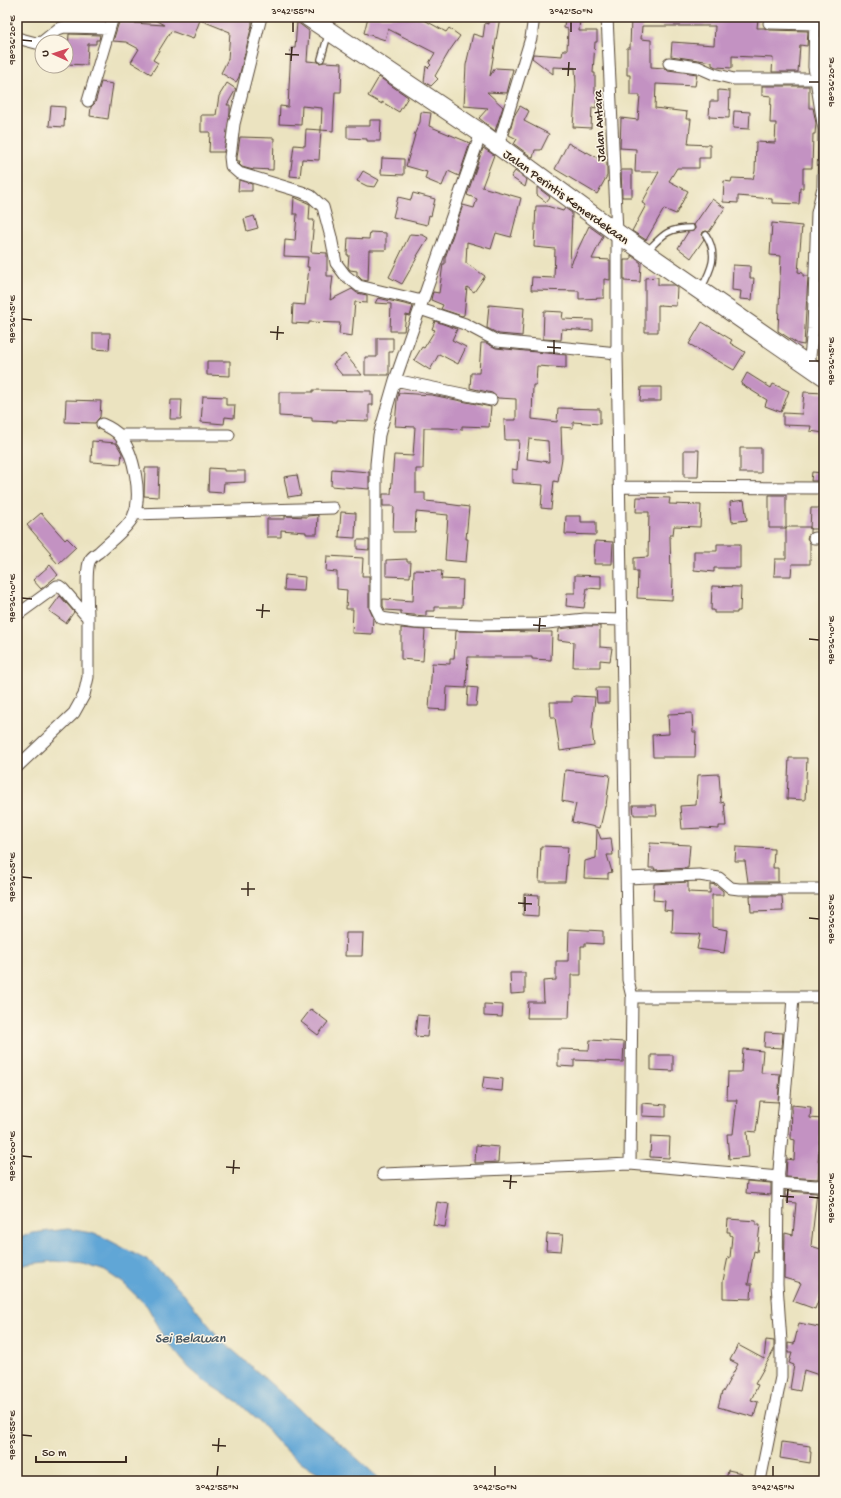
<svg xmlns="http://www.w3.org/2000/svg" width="841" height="1498" viewBox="0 0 841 1498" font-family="'Gochi Hand',sans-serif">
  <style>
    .water { fill: #60a6d6; stroke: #4e687a }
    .building { fill: #c392c2; fill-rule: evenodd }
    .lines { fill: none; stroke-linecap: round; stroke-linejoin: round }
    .service-casing { stroke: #554636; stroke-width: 8 }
    .minor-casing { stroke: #554636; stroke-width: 13 }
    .primary-casing { stroke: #554636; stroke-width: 20 }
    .service { stroke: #fff; stroke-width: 5.5 }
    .minor { stroke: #fff; stroke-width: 11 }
    .primary { stroke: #fff; stroke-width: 18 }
    .ticks { fill: none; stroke: #3b2a1e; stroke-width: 1.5 }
    .labels { text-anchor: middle; stroke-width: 3; stroke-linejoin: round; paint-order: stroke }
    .street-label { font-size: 13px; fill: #3b2a1e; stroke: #fcf5e5 }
    .water-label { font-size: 14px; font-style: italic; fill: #48555e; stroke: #fcf5e5 }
    .neatline { fill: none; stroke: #3b2a1e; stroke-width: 1.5 }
    .ticks-label { font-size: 10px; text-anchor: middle; fill: #3b2a1e }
  </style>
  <rect width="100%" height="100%" fill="#fcf5e5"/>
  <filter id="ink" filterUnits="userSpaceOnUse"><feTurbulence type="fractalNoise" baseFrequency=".025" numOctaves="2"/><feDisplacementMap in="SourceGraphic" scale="8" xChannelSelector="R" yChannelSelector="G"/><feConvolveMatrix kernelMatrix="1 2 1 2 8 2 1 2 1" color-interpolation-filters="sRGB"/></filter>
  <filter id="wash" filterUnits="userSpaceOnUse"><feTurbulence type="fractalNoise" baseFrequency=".012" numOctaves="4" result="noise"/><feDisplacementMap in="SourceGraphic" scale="16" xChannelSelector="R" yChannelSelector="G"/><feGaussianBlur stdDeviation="0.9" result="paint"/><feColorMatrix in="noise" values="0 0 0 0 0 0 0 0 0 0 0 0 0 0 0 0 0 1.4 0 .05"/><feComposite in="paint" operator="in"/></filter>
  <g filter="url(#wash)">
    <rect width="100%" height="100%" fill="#ebe3c0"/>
    <path class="water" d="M68 1229 91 1233 103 1237 148 1261 178 1287 220 1339 269 1382 298 1409 340 1443 382 1481H331L295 1458 279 1444 265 1427 241 1405 206 1382 189 1368 168 1343 147 1306 123 1283 105 1271 84 1264 55 1261 28 1264 17 1268V1239L32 1233Z"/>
    <g id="blocks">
      <path class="building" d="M80 17H100V21L80 20Z
        M150 17 252 18V25L239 77 236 82 221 73 228 59 230 32 200 20 193 39 171 31 153 60 158 63 151 74 131 62 139 49 126 42 113 41 119 22 164 25Z
        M368 17H419L446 32 449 28 460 36 450 50 435 76 438 79 431 86 424 82 426 66 428 68 431 65 429 63 435 53 388 29 385 40 364 33Z
        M488 17H500L490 76 495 68 513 69 507 93 487 92 503 107 495 131 479 118 488 108 464 106 466 65 473 34 483 37 485 23 488 24Z
        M565 17H580L579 31H597V42H595L593 73H595V93H597L596 108 592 107 591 128 573 127 576 85 575 68 553 67V74L532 58 533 54 562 56 563 50H567L568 29 564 28Z
        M631 17H729L758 19 757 28H764L769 30 808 31 807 46 800 45 798 72H772L773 58 732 56V68L716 67 712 65V62L671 56 672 42 714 45 715 26H642L641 39 651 40V67L664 68 668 70 697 74 695 86 656 84 655 108 687 112 686 119H691L688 144 710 145V158H699V168H677L669 181 688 191 676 214 664 209 646 240 632 231 646 205 642 203 659 172H635L636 149 620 148 621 118 638 120 640 95H630V75H627V48H630Z
        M297 22 309 31 307 61 318 62 320 63 324 62 342 63 341 92H335L333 131 321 130 322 108 302 106 301 125 279 124 280 106 288 107 291 48H295Z
        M69 34 100 35 99 40H96V44H88L87 65 67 64Z
        M379 77 408 97 399 112 382 102V104L368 96Z
        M101 82 113 84 108 119 90 116 91 107 95 103Z
        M227 83 236 89 227 105H230V113L224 152H209L210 132H201V115H216L219 96Z
        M762 86H809V108H813L816 123 815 134H813L812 168H803V188H800L799 204 772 203V199L738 196V203L723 202 724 181 731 182 732 178 753 179 755 171 756 142 775 143 776 123H770L771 96 762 95Z
        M718 90 730 91 729 118 709 117 710 101H718Z
        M51 106 65 107 64 127 49 126Z
        M520 106 529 111 524 121 549 134 541 150H535L533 158 514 144 517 139 509 135 514 116Z
        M734 111 750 112 749 129 733 128Z
        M421 112 431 113 429 126 470 143 459 176 448 171 442 186 425 179 427 172 406 166 415 135H414L420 122Z
        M370 120H381L380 141H367V139L347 138V126H370Z
        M306 129 321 130 319 160 302 159 300 177 290 176 294 145 305 146Z
        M240 137 274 138 273 170 253 169V170L242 167 239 164 240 161H237V157Z
        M568 143 586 153 587 152 607 163V176L597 194 555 169Z
        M483 148 494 155 482 187 521 198 511 237 496 233 491 249 467 242 466 263 485 276 474 292 467 287 464 315 462 316 441 309 443 305 431 300 432 295 433 292 439 293 443 264H445V258L463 205 474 208 477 199 467 195Z
        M382 158 404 159V175L381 174Z
        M621 170H632V197H622Z
        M363 171 379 180 375 187 367 186 357 181Z
        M515 171 527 180 525 187 511 177Z
        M239 180 252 184V191H238Z
        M537 187 550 197 546 202 537 195Z
        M413 193 435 199 431 216 429 215 427 225 393 217 398 197 411 200Z
        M294 197 310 204 309 220H314L311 252 327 253V276H333L330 300 352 289 357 293 367 295V303L355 302 352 336 339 334 340 323 309 322V324L292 323 293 304 305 305 309 267H307L308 257 284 256 285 240 295 241 297 214H293Z
        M712 199 725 208 709 232 706 231 703 232 702 235 704 239 691 258 678 248 688 232 695 230V227L694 225Z
        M536 206H547L563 211 565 208 572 213 570 266 589 226 603 236 592 259 610 260V280L604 279V298L579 299V291L531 290 532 277 554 278 555 249 534 247Z
        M254 216 258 228 247 231 244 219Z
        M772 223 802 226 798 272 803 273V276H808L804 345 798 344 778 331 781 256 770 255Z
        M370 232 386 233V250H369L368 281 362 280 357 275V271L350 270 348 267 349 255H347L348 238 369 239Z
        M410 234 423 235 428 238 417 256H418L402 284 389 277Z
        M631 255 641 263 640 282 624 281V260H631Z
        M733 265 750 266V278H754L752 300 740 299 741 291 732 290Z
        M658 277V285H674L677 287 676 306 658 305V332H645V278Z
        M378 298 413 306 410 316 406 315 404 331H390L391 304 375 303Z
        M489 305 524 308 522 336 499 334 487 328Z
        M544 311 563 312 562 319 593 320V331L562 329 561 340 543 339Z
        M435 321 457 329 452 340 466 347 458 364 439 354 430 370 414 360 422 347 424 348 435 330 432 329Z
        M702 322 732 340 730 343 745 352 734 370 689 344Z
        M820 327H824V347L818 346Z
        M93 333H110L109 350 93 349Z
        M377 338H393V352H389V375H365V357H377Z
        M481 343H486L496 348 566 355V368L537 366 536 385H533L532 419 557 422 558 408 600 409V424L573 422V428L561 427 562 458 558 482 554 481 551 509 541 508 543 485 512 483V469L517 470 519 440H505L504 420H516V399L498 398 492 393 470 388 471 373H479ZM529 439 548 441 549 462 527 459Z
        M345 354 362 375H342L333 364Z
        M207 361H230V376L207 375Z
        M747 373 771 388 773 384 789 391 781 412 765 406 767 400 741 384Z
        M641 387H661V401H640Z
        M313 390 371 391V395H373V405H369V421L337 420V422L312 421V418L279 416V392H313Z
        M804 392 824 393V433L810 431 811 426 783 425V413L802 414Z
        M399 393 432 395 491 407 489 427 462 426V430L449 428H424L423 469H416V493H425V501L447 503V504L469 507 466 539H468L466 562 445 560 448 515 416 512 415 532H393L394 506H383V494H391L394 455 413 456 415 427 395 426 397 400Z
        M203 396 226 397V405H235L234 418 225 417 224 424 201 422Z
        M66 400 101 401 100 417 98 419 95 423 65 422Z
        M171 400H182L181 419H170Z
        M92 441 116 443 122 453 121 464 91 462Z
        M740 448H761V473H740Z
        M684 450H699L698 477H684Z
        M145 468H159L158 497 144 496Z
        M209 468 224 469V471H245V482L224 483 223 493 208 492Z
        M332 469 369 472V489L331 486Z
        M812 472 824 473V481H811Z
        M297 475 301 495 288 497 284 477Z
        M769 495H786V528H769Z
        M637 497 670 498 669 504 701 505 700 527 674 526 673 535H670L671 578H673L672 600 637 598 638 571H634V558L648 557 649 512H636Z
        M744 500 747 520 732 522 730 502Z
        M811 508H824V529H810Z
        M341 512 356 513 355 538 339 537Z
        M41 513 65 540 67 538 76 547 58 564 49 554 51 553 27 525Z
        M318 515 317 534H306V532L281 530V537H267V519H285V516L307 517V516Z
        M566 516H581V522H596V535L565 534Z
        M786 527H810V533L807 538 810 543V564H792L791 576H774L775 559H786Z
        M357 540H369V550L357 549Z
        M595 541 613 542 612 564H594Z
        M717 544H740V568H714V572L694 570V551H717Z
        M327 556 363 558 362 576H369V608L373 617 372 634 352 633 353 609H346L347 590 337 589V572L326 571Z
        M407 559V562H411L410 577 386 576V560Z
        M50 565 58 575 41 589 33 580Z
        M414 570 442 571 441 579 463 580 462 607H435V611H426V616L401 614V611L385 610 383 606V599L413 601Z
        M285 575 305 577 304 591 284 590Z
        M575 575 601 576V589L587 588 584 608 566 606 567 593H575Z
        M712 586 741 587 740 611H737V613H714V610H711Z
        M60 596 74 612 66 623 49 611Z
        M585 626H600V647L612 648 610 661 600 660V667H573L574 642 558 640 559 629Z
        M401 628 425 630 423 661 401 659Z
        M456 631 552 632 551 660 532 659V657H468L466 688 447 687 446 710 429 709 432 663 450 664V659H454Z
        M468 687 478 688 476 706H467Z
        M596 688H609V703H597Z
        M575 696 595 697 592 729 594 746 560 751 555 717H551L550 702H572V697Z
        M692 713 693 732H696L695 757H653L652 735 669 734 668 714Z
        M789 758H807L805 800 787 799Z
        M565 770 610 775 606 806H605L600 828 572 822 576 804 562 801Z
        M719 774 721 803 724 802 726 826H719V829L702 828 682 829 680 806 696 805 698 775Z
        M633 805H656L657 815H634Z
        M597 829 601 839 611 838 613 855H607L612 872 608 873V879L584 878 585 861 596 858Z
        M650 843 690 845 688 868 654 870 655 868H649Z
        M541 846 568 847 565 882H539Z
        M736 847 774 849 773 868H778V882H748L745 861H735Z
        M688 882V892L710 893V884L716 885 723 891V895H712V927L727 930 724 953 697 949 700 934 672 933 673 911 664 910 665 901 653 900 654 884Z
        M524 894 539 895 538 916 523 915Z
        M750 896H782L783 911 751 912Z
        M569 929 603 931V944L585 943V946H581V975H571V995H570L569 1018H527L528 1002H544L543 981 556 980V961H568Z
        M346 933H363L362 956H345Z
        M510 973H525V993L511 994Z
        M484 1004 503 1005 502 1017 484 1016Z
        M311 1009 328 1022 318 1035 301 1022Z
        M417 1015 429 1016 427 1037 415 1036Z
        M765 1032 783 1033 782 1048 764 1047Z
        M590 1040 624 1042 623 1062 574 1060V1067L558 1066V1049L589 1050Z
        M743 1049 763 1051 761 1073 780 1074 778 1102 760 1101 756 1132 747 1131 749 1157 729 1159 727 1134H733L737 1100H727L728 1072H741Z
        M651 1055H673V1071L651 1070Z
        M484 1077 503 1079 502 1091 482 1089Z
        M642 1103 666 1105V1117L642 1116Z
        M792 1105 811 1107 810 1118 822 1119 818 1162H819L818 1179 786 1177 787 1159 794 1160 795 1140 791 1139Z
        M651 1136 670 1137 669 1158 650 1157Z
        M476 1145 499 1147 498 1162 475 1163Z
        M747 1181 771 1183V1195L746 1193Z
        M785 1191 817 1193 811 1246 824 1250V1274L820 1287 823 1288 815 1309 793 1301 801 1283 784 1278 785 1233 793 1235 796 1203 787 1202 788 1197 785 1196Z
        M437 1202 449 1204 445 1227 433 1225Z
        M728 1219 756 1221V1225H760L757 1252 754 1251 748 1284H752L751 1299 723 1298V1281L728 1257 730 1258 732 1236 730 1235V1232H727Z
        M547 1234 563 1235 561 1251 546 1250Z
        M799 1323 824 1328V1359L819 1375 804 1370 800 1391 790 1389 794 1365 789 1363 792 1353H788V1343L794 1344Z
        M766 1340 774 1341V1350L755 1384 758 1385 751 1400 758 1402 754 1417 718 1407 722 1392H723L738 1364 730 1360 738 1345 764 1359Z
        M782 1442 810 1446V1452H811L810 1463 780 1458Z
        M728 1470 742 1473 741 1481H726Z"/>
    </g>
  </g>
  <g filter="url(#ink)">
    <use href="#blocks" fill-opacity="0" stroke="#554636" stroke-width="1"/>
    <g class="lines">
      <defs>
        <path id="service" d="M321 59 328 35
          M647 251C663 235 667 228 691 228
          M701 289C711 270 719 255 706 235"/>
        <path id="minor" d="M261 17 234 124 230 157 231 166 239 173 302 192 311 196 323 207 331 237 336 263 345 275 359 286 422 301
          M607 17 617 233V353L628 980 632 997 630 1164
          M769 23 815 24
          M17 38 36 43 42 42
          M42 42 58 29 64 27 109 28
          M669 63 698 67 714 74 734 79H815
          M88 101 113 17
          M481 133 395 380 379 435 376 464V608L381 618 416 623 481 625 538 624 585 619 622 620
          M498 146 531 38 534 17
          M420 309 465 324 497 341 617 353
          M809 366 813 329 817 213 823 187 824 130 814 67 815 17
          M395 380 491 400
          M120 435H229
          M620 487 824 488
          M134 514 333 508
          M814 538H824
          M17 615 57 586H59L63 589 88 618V677L84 695 74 713 17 767
          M88 618C88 607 85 568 90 560 92 557 96 554 99 552 109 542 127 529 133 517 143 496 134 453 120 436 115 430 109 427 102 424
          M627 878 699 875 719 878 731 888 739 889H824
          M632 997H824
          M383 1174 630 1164 779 1177
          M778 1183 816 1186 824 1185
          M760 1481 781 1377V1342L777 1284 778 1183 793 998"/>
        <path id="primary" d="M308 17 481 133 617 233 824 376"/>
      </defs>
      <use href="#service" class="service-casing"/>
      <use href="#minor" class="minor-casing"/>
      <use href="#primary" class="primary-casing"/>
      <use href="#service" class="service"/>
      <use href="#minor" class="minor"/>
      <use href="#primary" class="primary"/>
    </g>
  </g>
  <path class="ticks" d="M293 32V22M571 32V22M22 40 32 41M285 54 299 55M291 61 292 47M562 69H576M568 76 569 62M809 82H819M22 319 32 320M270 332 284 333M277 340 278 326M547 347 561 348M554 354V340M809 361H819M22 598 32 599M256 610 270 611M262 618 263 604M533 625 546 626M539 632 540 618M809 639 819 640M22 877 32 878M241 889H255M248 896V882M518 903 532 904M525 911V897M809 918 819 919M22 1156 32 1157M226 1167 240 1168M233 1174 234 1160M503 1181 517 1182M510 1189 511 1175M780 1196 794 1197M809 1197 819 1198M787 1203 788 1189M22 1435 32 1436M212 1445 226 1446M218 1452 219 1438M217 1476 218 1466M495 1476V1466M773 1476V1466"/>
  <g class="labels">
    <g class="street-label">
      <text transform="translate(598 126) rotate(-93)" y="5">Jalan Antara</text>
      <text transform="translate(567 196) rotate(36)" y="5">Jalan Perintis Kemerdekaan</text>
    </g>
    <g class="water-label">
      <text x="190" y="1342">Sei Belawan</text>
    </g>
  </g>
  <rect width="841" height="1498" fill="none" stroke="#fcf5e5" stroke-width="44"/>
  <g transform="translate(54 54) rotate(273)"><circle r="19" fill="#fcf5e5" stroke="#afa495"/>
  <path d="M0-3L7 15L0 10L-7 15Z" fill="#d1495b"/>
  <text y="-6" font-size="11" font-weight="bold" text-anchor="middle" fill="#3b2a1e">U</text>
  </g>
  <path d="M36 1456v6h90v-6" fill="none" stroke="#3b2a1e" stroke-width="2"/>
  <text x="42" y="1456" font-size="12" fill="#3b2a1e" stroke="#fcf5e5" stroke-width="3" paint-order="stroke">50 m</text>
  <rect x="22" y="22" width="797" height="1454" class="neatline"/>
  <g class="ticks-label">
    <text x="293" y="14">3°42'55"N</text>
    <text x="571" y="14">3°42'50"N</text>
    <text transform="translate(11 40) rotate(-90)" y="4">98°36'20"E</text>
    <text transform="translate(830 82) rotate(-90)" y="4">98°36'20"E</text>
    <text transform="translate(11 319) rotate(-90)" y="4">98°36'15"E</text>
    <text transform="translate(830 361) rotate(-90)" y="4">98°36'15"E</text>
    <text transform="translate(11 598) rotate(-90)" y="4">98°36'10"E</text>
    <text transform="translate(830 640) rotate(-90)" y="4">98°36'10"E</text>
    <text transform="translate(11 877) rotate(-90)" y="4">98°36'05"E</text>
    <text transform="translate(830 919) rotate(-90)" y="4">98°36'05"E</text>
    <text transform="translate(11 1156) rotate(-90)" y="4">98°36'00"E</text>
    <text transform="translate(830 1198) rotate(-90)" y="4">98°36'00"E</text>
    <text transform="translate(11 1435) rotate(-90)" y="4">98°35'55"E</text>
    <text x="217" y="1490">3°42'55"N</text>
    <text x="495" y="1490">3°42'50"N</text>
    <text x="773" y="1490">3°42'45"N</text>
  </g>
</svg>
